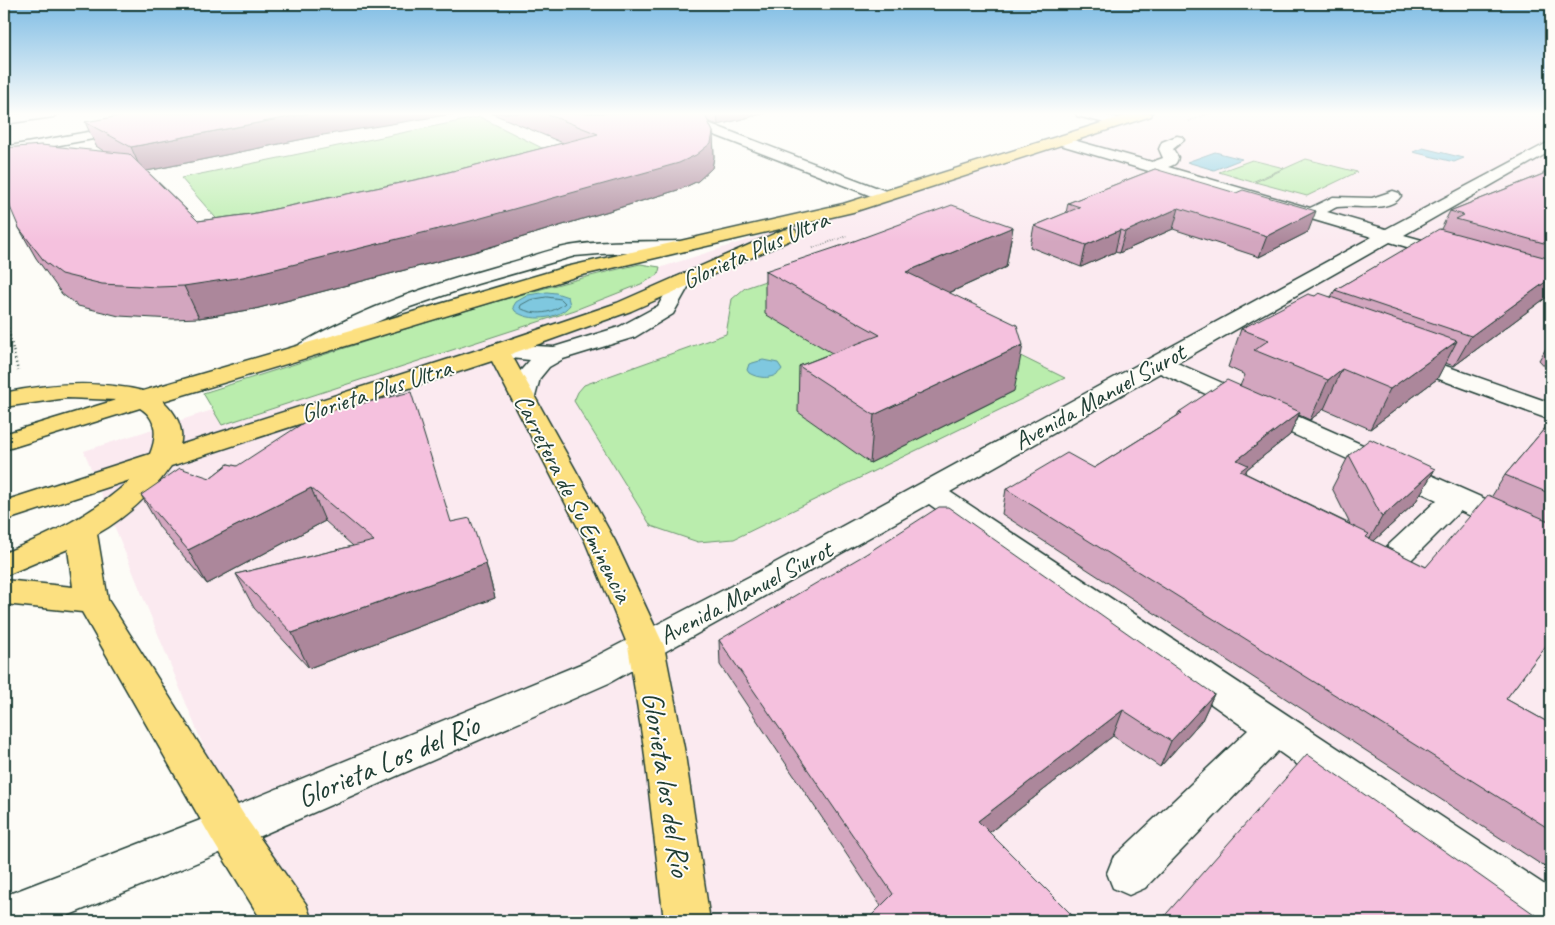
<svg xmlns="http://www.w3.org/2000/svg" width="1555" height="925" viewBox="0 0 1555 925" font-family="Caveat,sans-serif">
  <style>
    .built { fill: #fbeaf0 }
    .green { fill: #baedad; stroke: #6c9570 }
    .water { fill: #7fc8df; stroke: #59909b }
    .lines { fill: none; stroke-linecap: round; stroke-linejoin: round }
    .shore { stroke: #457578; stroke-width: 1 }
    .minor-casing { stroke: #1f3d34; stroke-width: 3 }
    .major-casing { stroke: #1f3d34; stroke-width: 3 }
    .path-far1 { stroke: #1f3d34; stroke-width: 2; stroke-dasharray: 0.5 2; stroke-linecap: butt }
    .path { stroke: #1f3d34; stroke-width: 2.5; stroke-dasharray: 1 3; stroke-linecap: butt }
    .minor { fill: #fdfcf7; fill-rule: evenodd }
    .major { fill: #fce080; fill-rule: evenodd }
    .wall { fill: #d3a6bf; stroke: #1f3d34 }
    .shaded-wall { fill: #ac879b; stroke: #1f3d34 }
    .building { fill: #f5c1de; stroke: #1f3d34 }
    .labels { text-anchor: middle; stroke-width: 4; stroke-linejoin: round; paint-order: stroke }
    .street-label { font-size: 25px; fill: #1f3d34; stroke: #fdfcf7 }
    .near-street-label { font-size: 30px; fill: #1f3d34; stroke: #fdfcf7 }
  </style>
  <rect width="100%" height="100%" fill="#fdfcf7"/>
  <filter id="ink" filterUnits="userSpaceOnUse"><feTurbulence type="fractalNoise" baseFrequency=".02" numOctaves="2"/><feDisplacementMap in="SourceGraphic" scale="10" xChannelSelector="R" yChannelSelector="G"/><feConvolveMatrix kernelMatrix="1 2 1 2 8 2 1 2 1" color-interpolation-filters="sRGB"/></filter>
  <g filter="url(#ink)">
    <path class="built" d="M1146 113H1551V921H274L84 451Z"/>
    <path class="green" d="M480 117 566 160 235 240 181 178Z
      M1306 159 1357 172 1307 196 1255 182Z
      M1252 160 1284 168 1252 182 1219 172Z
      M826 260 1065 378 734 539 698 542 651 526 574 401 578 392 584 385 726 334 732 299 745 288Z
      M640 264 660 267 658 275 641 284 575 310 222 425 203 393C348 348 492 298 640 264Z"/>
    <path class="water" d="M1423 148 1464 158 1454 162 1413 152Z
      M1215 152 1242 159 1214 170 1187 162Z
      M547 292 556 293 568 297 570 305C558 320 529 322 515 311L513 307 516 302 528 295Z
      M763 360 778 363 782 369C775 380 759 379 749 373L747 370 749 364Z"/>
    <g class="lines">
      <path class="shore" d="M547 297 561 299 565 303C552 314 535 316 520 308L521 305 530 300Z"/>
      <defs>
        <path id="minor" d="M27 113H59L53 117 4 124V116Z
          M665 113H682L891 193 893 196 891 199H879L666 116Z
          M1076 113H1097L1122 119 1124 122 1117 126 1077 116Z
          M127 125 132 126 134 129 132 132 4 155V147Z
          M1059 136 1152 162 1163 158 1159 149 1162 142 1177 136 1182 137 1184 140 1173 149 1178 157C1177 164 1174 165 1168 167L1310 208 1333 197 1372 198 1393 191 1399 193 1401 196C1389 214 1354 204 1337 207 1334 208 1330 211 1327 212L1386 229 1551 141V151L1404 235 1458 250 1460 254 1458 258 1451 260 1390 242 1177 363 1551 528V550L1540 547 1460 511 1402 569 1391 572 1380 569 1375 561 1380 553 1437 500 1160 373 950 492 1551 889V921H1519L1278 751 1145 888 1129 895 1113 888 1107 873 1113 858 1248 730 929 504 609 683 244 843 55 921H4V896L216 814 583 663 762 570 1372 237 1054 143 1052 140Z
          M678 241 685 243 687 247 685 251 599 254 575 256 477 284 410 307 346 336 316 354 308 356 300 354 297 349 300 344C366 306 436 283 509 263 531 257 553 248 575 245 609 240 644 242 678 241Z
          M681 276 688 278 691 282 673 314 635 337 563 359 549 367 540 378 535 397 532 402 523 404 514 402 511 397 516 376 530 360 490 356 487 351 490 346 498 344 554 347 619 327 658 306 674 278Z
          M1406 352 1551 403V420L1398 364 1394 359 1398 354Z"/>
        <path id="major" d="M1133 113H1152L1151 116 853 212 578 276 163 401C175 412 185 428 180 445L490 346 617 303 783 230 789 229 795 230 798 234 795 238 631 311 511 354 615 541 664 646 684 748 710 921H664L644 748 628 646 585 541 492 361 171 466C151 494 127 517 97 534L108 600 244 815 306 904 312 921H262L214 843 82 612 4 604V580L73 587 68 549 4 576V553C49 535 94 514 130 480L4 521V501L150 454C157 437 158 419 140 408L4 450V434L116 400 67 398 4 407V393C51 383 96 380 143 391L566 267 843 204Z"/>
      </defs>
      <use href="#minor" class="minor-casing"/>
      <use href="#major" class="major-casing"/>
      <path class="path-far1" d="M1189 121 1211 113
        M813 248 847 236
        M4 312 6 321"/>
      <path class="path" d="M6 320 18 371"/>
      <use href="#minor" class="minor"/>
      <use href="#major" class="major"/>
    </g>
    <path class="wall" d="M491 113H766L718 125 708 121 713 132 714 157 712 168 698 181 681 189 474 252 255 309 199 318 173 319 119 316 78 306 62 294 36 258 19 228 9 199 4 190V148L105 152 96 146 85 122 323 135 147 171 198 221 251 214 429 177 563 143Z
      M1551 160V294L1454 366 1445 363 1437 379 1370 429 1324 409 1310 420 1299 415 1290 435 1247 469 1245 473 1350 524 1332 488 1349 455 1435 469 1415 503 1374 541 1426 567 1492 496 1505 475 1551 421V650L1545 647 1506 699 1551 724V871L1002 514 1006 489 1094 468 1177 416 1179 412 1240 386 1245 375 1228 367 1241 329 1315 296 1331 297 1335 290 1441 229 1450 211 1543 174 1550 161Z
      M1155 169 1308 232 1259 257 1173 229 1119 253 1115 252 1081 267 1030 247 1034 226 1066 213 1068 203Z
      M1013 227 1006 267 949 293 1014 391 870 463 798 412 799 366 832 353 765 314V271Z
      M1551 340V373L1539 360Z
      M228 464 451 522 486 564 495 598 309 668 254 608 236 574 353 546 325 521 207 584 160 528 141 495 210 478Z
      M719 640 1214 694 1202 720 1160 767 1113 736 990 832 881 906 720 665Z"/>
    <path class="shaded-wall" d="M310 113H459L323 135 142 172 131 147Z
      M717 113H766L718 125Z
      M713 132 714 157 712 168 698 181 681 189 474 252 255 309 199 318 184 286Z
      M6 173 10 202 4 190V174Z
      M1179 208 1173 229 1119 253 1125 232Z
      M1316 211 1308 232 1259 257 1267 236Z
      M1013 227 1006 267 902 314 906 272Z
      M1120 230 1115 252 1081 267 1086 245Z
      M1551 278V294L1454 366 1471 336Z
      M1457 341 1437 379 1370 429 1390 389Z
      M1023 345 1014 391 870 463 874 415Z
      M1342 369 1324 409 1310 420 1328 380Z
      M1300 412 1290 435 1247 469 1238 489 1237 460Z
      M1435 469 1415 503 1363 551 1382 517Z
      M311 488 325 521 207 584 188 550Z
      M486 564 495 598 309 668 292 633Z
      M1214 694 1202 720 1160 767 1171 741Z
      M1123 710 1113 736 972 846 978 821Z"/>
    <path class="building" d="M137 113H310L131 147 85 122Z
      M544 113H704L713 132 711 143 696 155 679 163 467 222 243 277 184 286 158 287 102 284 61 274 45 262 19 228 10 207 6 173 4 174V148L41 145 129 154 198 221 251 214 429 177 598 134Z
      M1155 169 1236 193 1243 190 1316 211 1267 236 1179 208 1125 232 1120 230 1086 245 1034 226 1080 207 1068 203Z
      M1551 171V245L1456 219 1464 215 1450 211Z
      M952 205 1013 227 906 272 1017 325 1023 345 874 415 799 366 880 335 765 271 843 245Z
      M1439 229 1551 259V278L1471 336 1335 290Z
      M1319 293 1457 341 1390 389 1342 369 1328 380 1254 350 1269 340 1241 329 1308 294 1315 296Z
      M1227 380 1300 412 1237 460 1248 465 1240 471 1369 534 1366 537 1426 567 1488 495 1551 522V639L1506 699 1551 724V830L1006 489 1067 453 1094 468 1182 413 1179 412Z
      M411 392 451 522 470 518 486 564 292 633 236 574 374 541 311 488 188 550 141 495 180 468 210 478 228 464 237 466 317 414Z
      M1551 421V494L1505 475Z
      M1370 439 1435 469 1382 517 1349 455Z
      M939 507H948L1214 694 1171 741 1123 710 978 821 1078 921H866L893 894 719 640 866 554Z
      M1307 754 1544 921H1160Z"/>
  </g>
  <linearGradient id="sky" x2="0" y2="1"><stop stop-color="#7ebce4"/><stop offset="0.47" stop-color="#fefefb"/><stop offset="1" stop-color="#fefefb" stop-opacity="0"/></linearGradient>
  <rect width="1555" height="242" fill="url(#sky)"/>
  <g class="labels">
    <g class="street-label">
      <text transform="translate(755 249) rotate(-24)" y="9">Glorieta Plus Ultra</text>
      <text transform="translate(376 390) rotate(-18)" y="9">Glorieta Plus Ultra</text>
      <text transform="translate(1099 396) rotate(-29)" y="9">Avenida Manuel Siurot</text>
      <text transform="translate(574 498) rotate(63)" y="9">Carretera de Su Eminencia</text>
      <text transform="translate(745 592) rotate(-28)" y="9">Avenida Manuel Siurot</text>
    </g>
    <g class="near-street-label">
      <text transform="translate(388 761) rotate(-23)" y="10">Glorieta Los del Río</text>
      <text transform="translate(667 784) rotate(81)" y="10">Glorieta los del Río</text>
    </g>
  </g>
  <rect width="1555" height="925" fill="none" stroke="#fdfcf7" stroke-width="20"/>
  <rect x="10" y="10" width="1535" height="905" fill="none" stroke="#1f3d34" stroke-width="2" filter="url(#ink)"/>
</svg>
